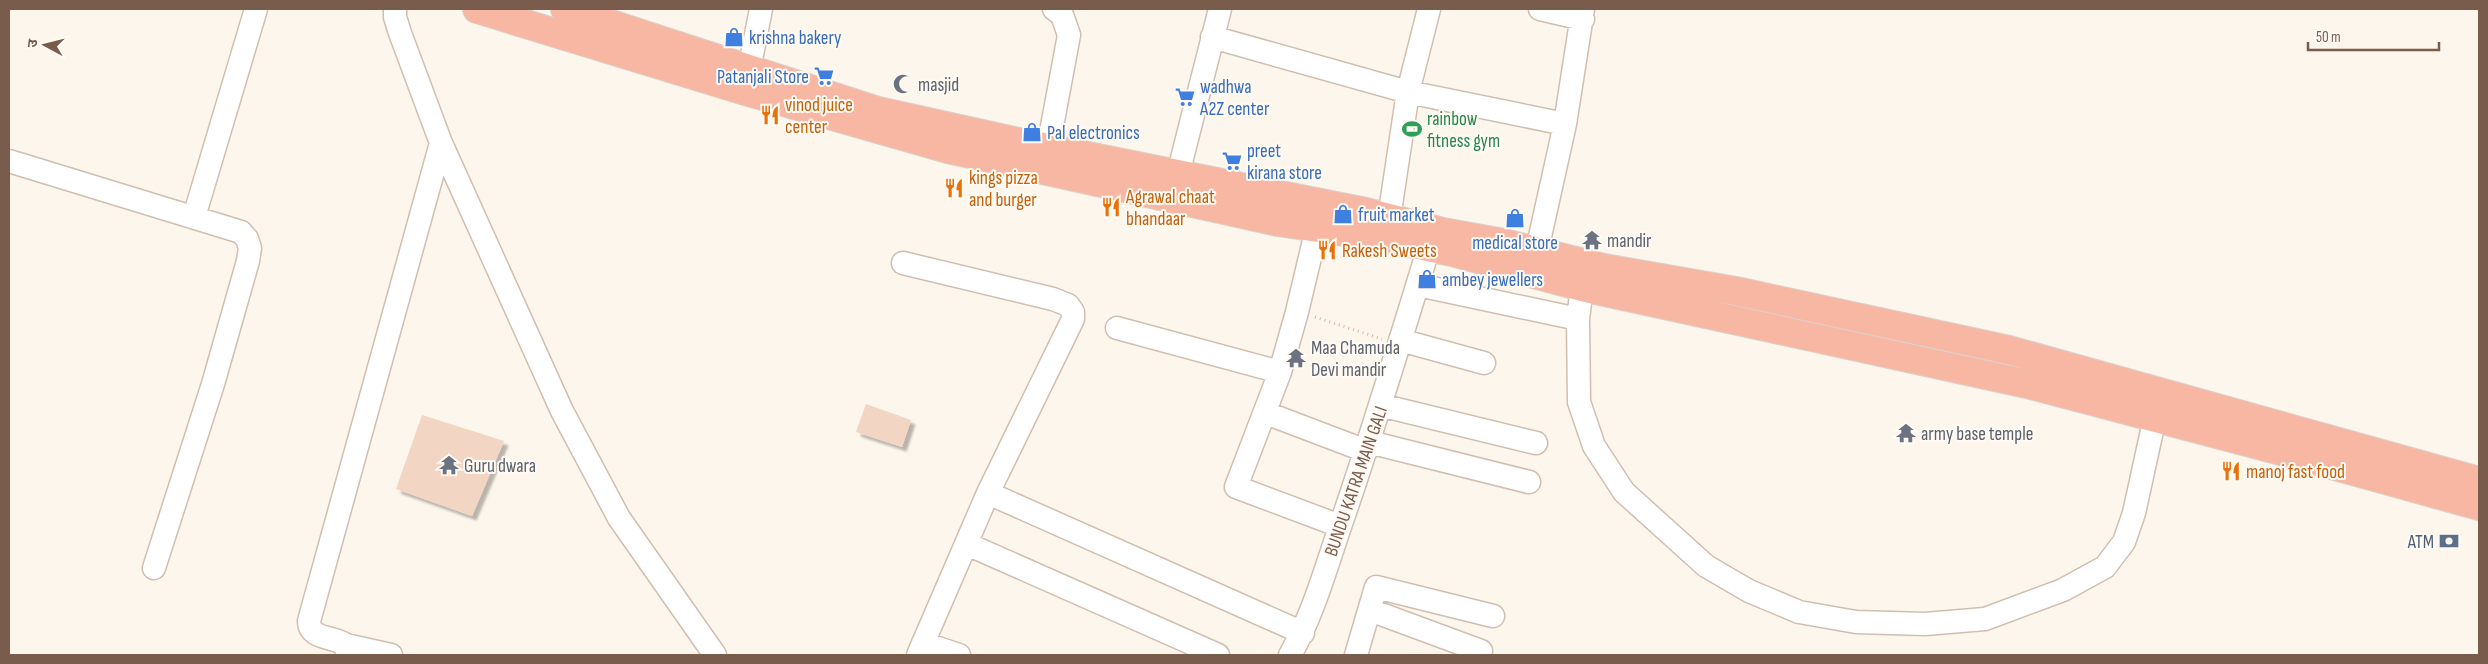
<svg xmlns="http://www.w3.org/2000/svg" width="2488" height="664" viewBox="0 0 2488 664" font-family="'Sofia Sans Condensed','Noto Sans Devanagari',sans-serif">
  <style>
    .building { fill: #f3d5c3; filter: url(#shadow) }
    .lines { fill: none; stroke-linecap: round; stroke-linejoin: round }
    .minor-casing { stroke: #d1beb0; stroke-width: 25 }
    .highway-casing { stroke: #dad1cd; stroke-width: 30 }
    .path { stroke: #d9b8a5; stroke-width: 3; stroke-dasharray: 1 4; stroke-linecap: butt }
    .minor { stroke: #fff; stroke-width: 22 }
    .highway { stroke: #f7b7a3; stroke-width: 28 }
    .labels { text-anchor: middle; stroke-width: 4; stroke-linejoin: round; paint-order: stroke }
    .shop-label { font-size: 19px; fill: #366cbe; stroke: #fffaf3; text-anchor: start }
    .worship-label { font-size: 19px; fill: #5b616d; stroke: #fffaf3; text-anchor: start }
    .food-label { font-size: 19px; fill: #c56008; stroke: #fffaf3; text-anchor: start }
    .leisure-label { font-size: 19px; fill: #27864d; stroke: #fffaf3; text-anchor: start }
    .street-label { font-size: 19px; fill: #7a5c4d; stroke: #fffaf3 }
    .service-label { font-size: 19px; fill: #4e5e75; stroke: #fffaf3; text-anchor: end }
  </style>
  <defs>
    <filter id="shadow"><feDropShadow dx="4.5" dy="4.5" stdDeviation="1" flood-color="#0004"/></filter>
  </defs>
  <rect width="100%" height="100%" fill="#fdf6ec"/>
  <path class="building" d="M866 404 911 420 902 447 856 432Z
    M422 415 504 441 472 516 396 489Z"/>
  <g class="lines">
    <defs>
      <path id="minor" d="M395 9V17L400 33 441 143 562 411 619 518 715 655
        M1540 9 1583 19
        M1212 37 1408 92 1565 124
        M746 85 761 9
        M1048 148 1069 35 1062 15 1054 9
        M9 161 241 232 247 239 250 248 248 261 213 384 154 568
        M1178 174 1220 9
        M194 217 256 9
        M1389 218 1408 92 1429 9
        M1317 228 1297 312 1280 372 1236 487 1340 526
        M903 263 1053 299 1068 305 1073 312V319L988 493 918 655
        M1533 268 1565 124 1583 9
        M1418 285 1578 319
        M1582 287 1578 319 1579 402 1594 446 1624 492 1706 566 1749 591 1799 612 1856 622 1925 624 1985 619 2063 590 2105 567 2124 542 2134 513 2155 417
        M1117 328 1280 372
        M1400 340 1484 363
        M1380 405 1536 443
        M1266 413 1366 451
        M1369 442 1529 482
        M988 493 1303 633
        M967 544 1218 655
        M1370 610 1481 651
        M923 643 959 655
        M346 645 391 655
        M347 655 346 645C334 636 309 640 309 621L441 143
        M1290 655C1314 613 1327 564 1343 518 1374 428 1401 338 1429 247
        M1356 655 1376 587 1493 616"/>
      <path id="highway" d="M477 9 745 91 948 149 1278 222 1384 238 1452 252 1582 287 2027 384 2277 450 2479 506
        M565 9 878 111 1028 144 1366 212 1443 232 1504 243 1604 268 1736 291 2009 350 2479 481"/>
    </defs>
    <use href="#minor" class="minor-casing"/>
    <use href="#highway" class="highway-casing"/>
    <path class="path" d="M1315 317 1382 339"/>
    <use href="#minor" class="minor"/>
    <use href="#highway" class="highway"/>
  </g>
  <defs>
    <symbol id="shop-bare" viewBox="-9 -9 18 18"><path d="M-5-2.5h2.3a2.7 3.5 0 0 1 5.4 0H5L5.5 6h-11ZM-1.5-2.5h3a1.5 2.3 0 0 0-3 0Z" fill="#3f7fe0" stroke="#fffaf3" stroke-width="2.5" paint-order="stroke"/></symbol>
    <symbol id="supermarket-bare" viewBox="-9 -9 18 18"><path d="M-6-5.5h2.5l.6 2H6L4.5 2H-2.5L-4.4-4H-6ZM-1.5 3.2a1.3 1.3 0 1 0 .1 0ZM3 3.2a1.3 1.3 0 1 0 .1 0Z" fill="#3f7fe0" stroke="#fffaf3" stroke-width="2.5" paint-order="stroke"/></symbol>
    <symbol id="mosque-bare" viewBox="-9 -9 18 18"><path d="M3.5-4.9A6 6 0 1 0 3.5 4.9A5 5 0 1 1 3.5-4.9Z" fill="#6b7280" stroke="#fffaf3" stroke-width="2.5" paint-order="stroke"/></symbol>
    <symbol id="restaurant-bare" viewBox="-9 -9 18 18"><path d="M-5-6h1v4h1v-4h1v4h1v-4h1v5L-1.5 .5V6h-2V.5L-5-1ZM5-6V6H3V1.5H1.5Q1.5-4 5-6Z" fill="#e8710a" stroke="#fffaf3" stroke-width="2.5" paint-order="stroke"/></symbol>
    <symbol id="stadium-bare" viewBox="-9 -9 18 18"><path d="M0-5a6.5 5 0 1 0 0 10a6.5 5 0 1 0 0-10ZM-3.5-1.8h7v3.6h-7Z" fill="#2e9e5b" stroke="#fffaf3" stroke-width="2.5" paint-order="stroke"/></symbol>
    <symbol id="temple-bare" viewBox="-9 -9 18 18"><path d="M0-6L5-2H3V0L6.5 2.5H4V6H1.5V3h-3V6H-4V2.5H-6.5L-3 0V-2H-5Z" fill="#6b7280" stroke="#fffaf3" stroke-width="2.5" paint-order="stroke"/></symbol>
    <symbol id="bank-bare" viewBox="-9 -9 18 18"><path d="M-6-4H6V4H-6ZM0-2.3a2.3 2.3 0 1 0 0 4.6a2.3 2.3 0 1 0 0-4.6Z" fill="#5c6f8a" stroke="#fffaf3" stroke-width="2.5" paint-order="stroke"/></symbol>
  </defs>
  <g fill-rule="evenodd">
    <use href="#shop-bare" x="720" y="23" width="28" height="28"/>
    <use href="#supermarket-bare" x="810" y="62" width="28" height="28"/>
    <use href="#mosque-bare" x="889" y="70" width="28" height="28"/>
    <use href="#supermarket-bare" x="1171" y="83" width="28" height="28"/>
    <use href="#restaurant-bare" x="756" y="101" width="28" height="28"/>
    <use href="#stadium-bare" x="1398" y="115" width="28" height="28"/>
    <use href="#shop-bare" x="1018" y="118" width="28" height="28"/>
    <use href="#supermarket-bare" x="1218" y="147" width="28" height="28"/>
    <use href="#restaurant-bare" x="940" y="174" width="28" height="28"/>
    <use href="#restaurant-bare" x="1097" y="193" width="28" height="28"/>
    <use href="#shop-bare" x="1329" y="200" width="28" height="28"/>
    <use href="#shop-bare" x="1501" y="204" width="28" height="28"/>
    <use href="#temple-bare" x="1578" y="226" width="28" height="28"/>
    <use href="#restaurant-bare" x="1313" y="236" width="28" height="28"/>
    <use href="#shop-bare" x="1413" y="265" width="28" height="28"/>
    <use href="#temple-bare" x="1282" y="344" width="28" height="28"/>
    <use href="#temple-bare" x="1892" y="419" width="28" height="28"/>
    <use href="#temple-bare" x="435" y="451" width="28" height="28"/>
    <use href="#restaurant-bare" x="2217" y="457" width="28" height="28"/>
    <use href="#bank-bare" x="2435" y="527" width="28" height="28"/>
  </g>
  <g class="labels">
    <g class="shop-label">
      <text x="749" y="44">krishna bakery</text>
      <text x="809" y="83" text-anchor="end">Patanjali Store</text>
      <text x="1200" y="93">wadhwa<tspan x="1200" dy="22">A2Z center</tspan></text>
      <text x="1047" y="139">Pal electronics</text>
      <text x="1247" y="157">preet<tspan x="1247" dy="22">kirana store</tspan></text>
      <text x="1358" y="221">fruit market</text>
      <text x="1515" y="249" text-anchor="middle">medical store</text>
      <text x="1442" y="286">ambey jewellers</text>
    </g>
    <g class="worship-label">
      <text x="918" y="91">masjid</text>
      <text x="1607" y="247">mandir</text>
      <text x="1311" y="354">Maa Chamuda<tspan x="1311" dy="22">Devi mandir</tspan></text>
      <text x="1921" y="440">army base temple</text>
      <text x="464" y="472">Guru dwara</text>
    </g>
    <g class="food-label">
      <text x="785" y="111">vinod juice<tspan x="785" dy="22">center</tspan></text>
      <text x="969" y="184">kings pizza<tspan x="969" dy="22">and burger</tspan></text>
      <text x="1126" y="203">Agrawal chaat<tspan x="1126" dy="22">bhandaar</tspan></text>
      <text x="1342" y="257">Rakesh Sweets</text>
      <text x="2246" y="478">manoj fast food</text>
    </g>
    <g class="leisure-label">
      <text x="1427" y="125">rainbow<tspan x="1427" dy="22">fitness gym</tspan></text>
    </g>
    <g class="street-label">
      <text transform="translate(1355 481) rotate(-71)" y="7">BUNDU KATRA MAIN GALI</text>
    </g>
    <g class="service-label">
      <text x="2434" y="548">ATM</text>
    </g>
  </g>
  <rect width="2488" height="664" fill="none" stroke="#7a5c4d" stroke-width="20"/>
  <g transform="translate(45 45) rotate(277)" stroke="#fffaf3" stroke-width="4" paint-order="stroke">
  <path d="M0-4L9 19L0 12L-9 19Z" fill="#7a5c4d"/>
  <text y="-8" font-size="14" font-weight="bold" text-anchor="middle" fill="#7a5c4d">उ</text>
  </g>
  <path d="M2308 42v8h131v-8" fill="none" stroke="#7a5c4d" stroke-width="2.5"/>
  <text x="2316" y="42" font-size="15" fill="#7a5c4d" stroke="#fffaf3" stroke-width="4" paint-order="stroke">50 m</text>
</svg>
